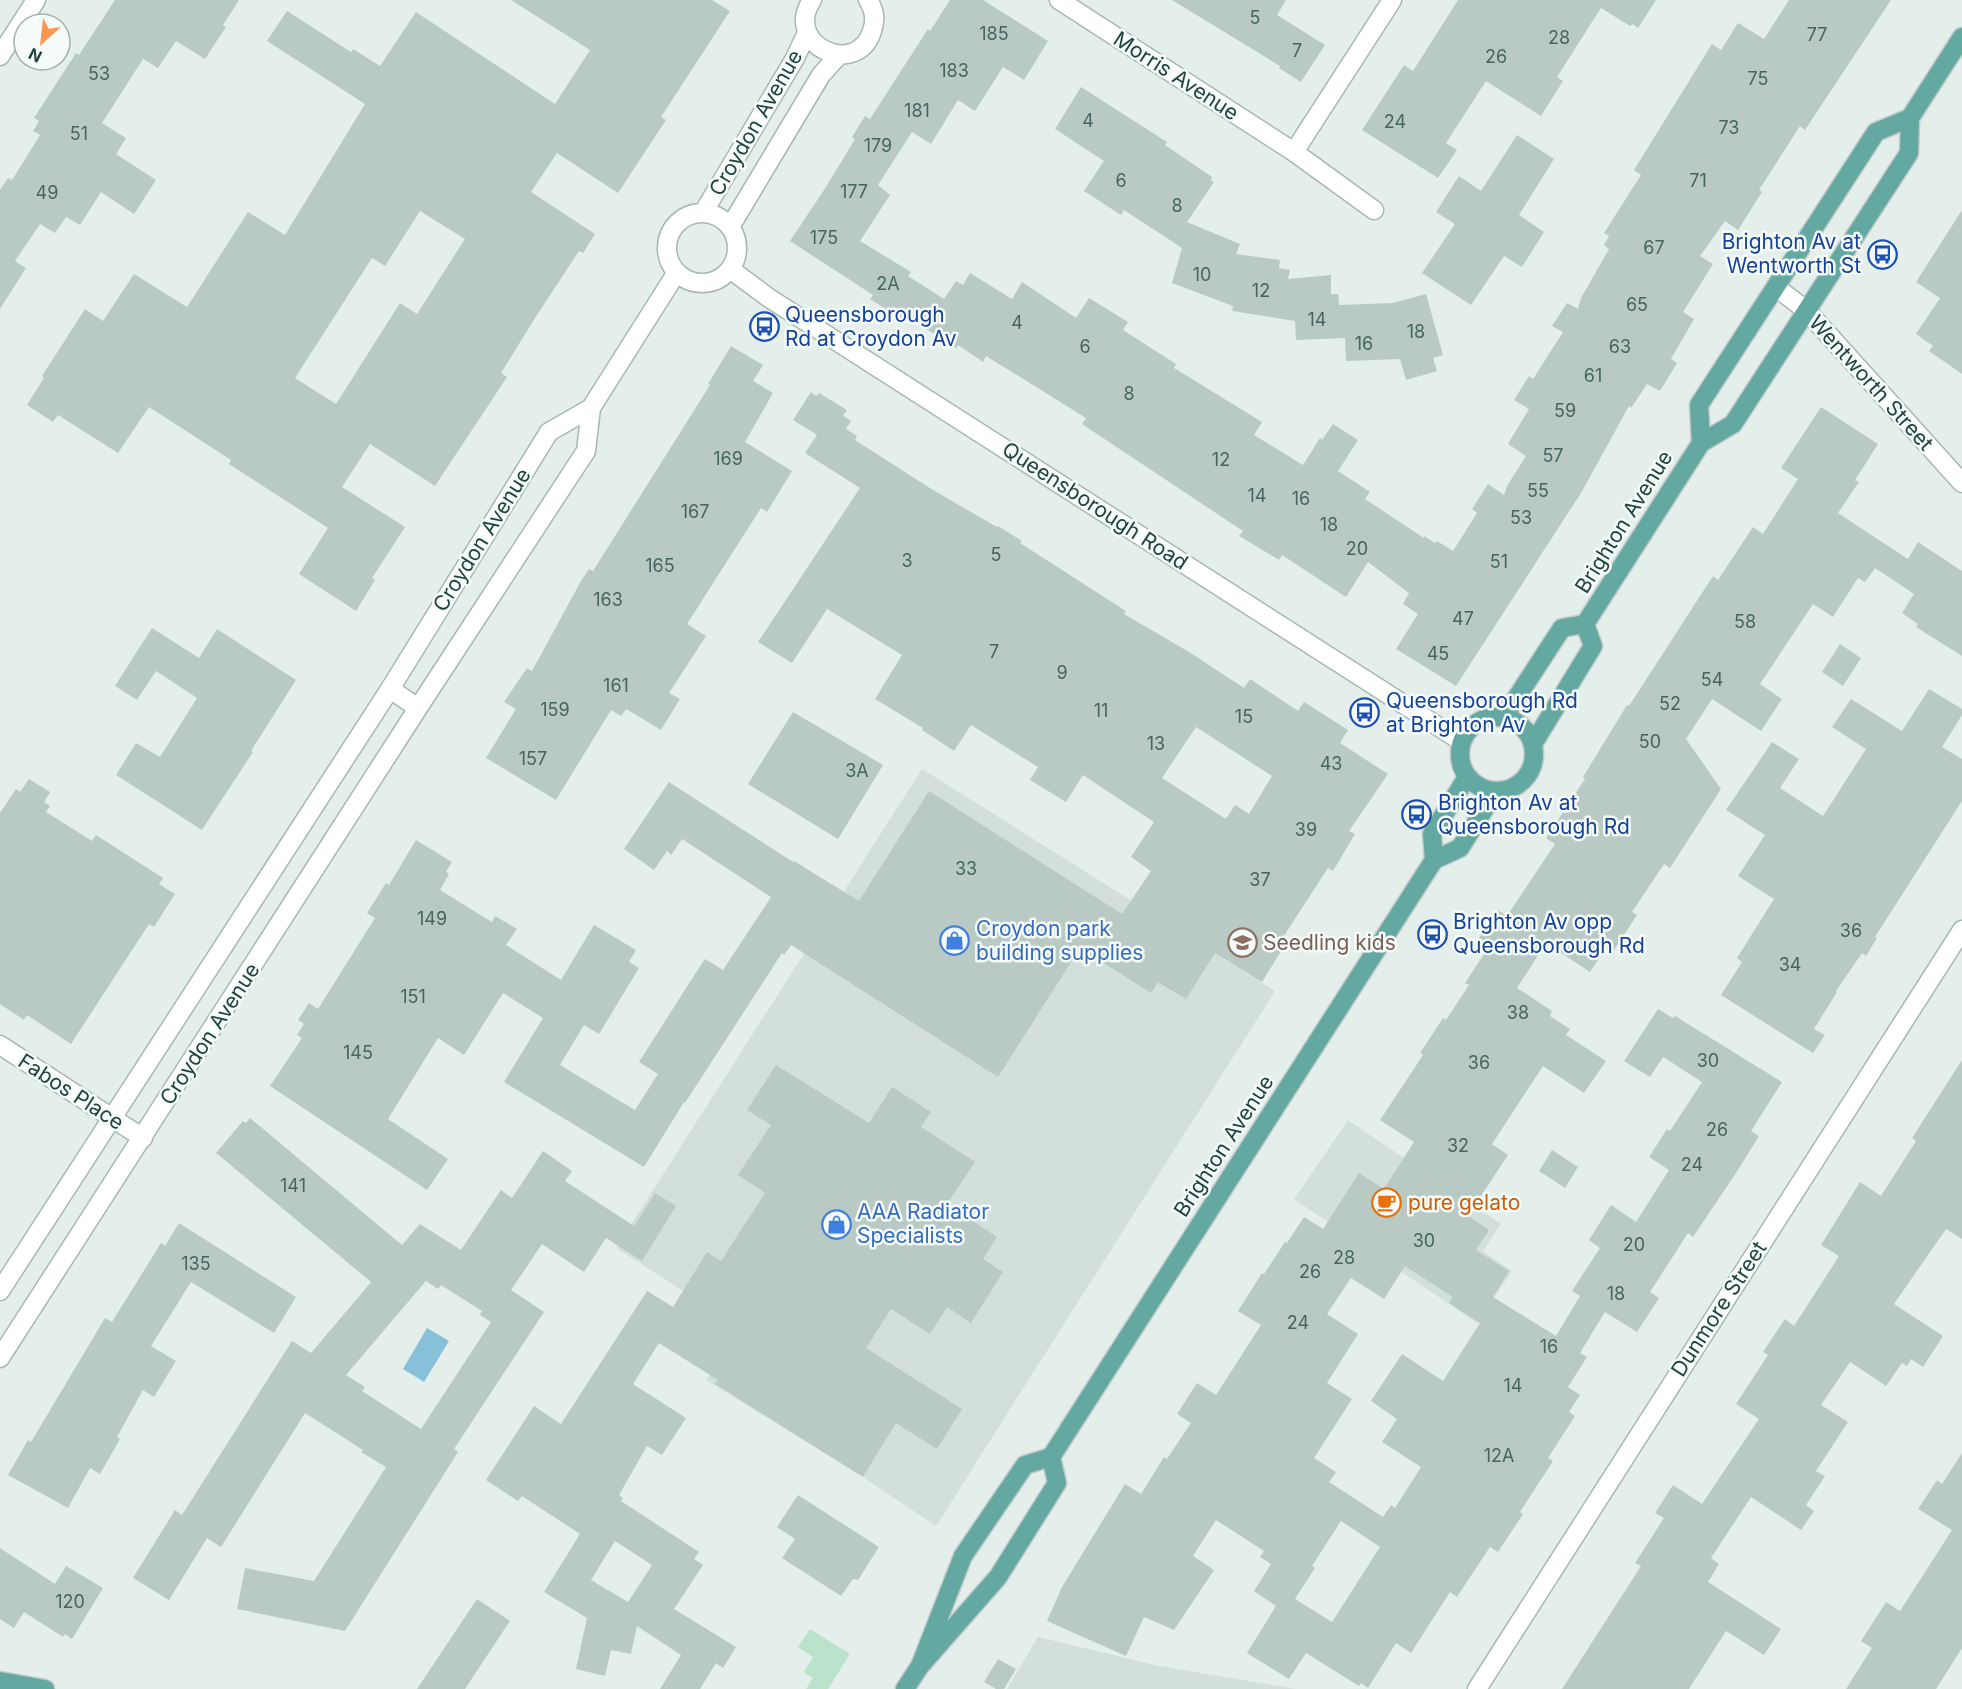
<svg xmlns="http://www.w3.org/2000/svg" width="1962" height="1689" viewBox="0 0 1962 1689" font-family="Inter,sans-serif">
  <style>
    .built { fill: #d2dfdb }
    .green { fill: #bbe2cb }
    .water { fill: #87c1d9 }
    .building { fill: #b9cac5; fill-rule: evenodd }
    .lines { fill: none; stroke-linecap: round; stroke-linejoin: round }
    .minor-casing { stroke: #a6b8b5; stroke-width: 21 }
    .major-casing { stroke: #c1cac9; stroke-width: 21 }
    .minor { stroke: #fff; stroke-width: 18 }
    .major { stroke: #64a9a1; stroke-width: 18 }
    .labels { text-anchor: middle; stroke-width: 5; stroke-linejoin: round; paint-order: stroke }
    .number-label { font-size: 18px; fill: #476560 }
    .street-label { font-size: 21px; fill: #21433f; stroke: #f5fbf9 }
    .transit-label { font-size: 21px; fill: #164399; stroke: #f5fbf9; text-anchor: start }
    .shop-label { font-size: 21px; fill: #366cbe; stroke: #f5fbf9; text-anchor: start }
    .education-label { font-size: 21px; fill: #785e54; stroke: #f5fbf9; text-anchor: start }
    .food-label { font-size: 21px; fill: #c56008; stroke: #f5fbf9; text-anchor: start }
  </style>
  <rect width="100%" height="100%" fill="#e4efec"/>
  <path class="built" d="M922 769 1275 991 936 1526 863 1477 706 1380 740 1327 616 1248Z
    M1348 1120 1501 1224 1483 1251 1512 1271 1477 1323 1294 1199Z
    M1038 1637 1159 1666 1296 1689H1007Z"/>
  <path class="green" d="M810 1629 850 1654 828 1689H806L813 1678 804 1672 813 1657 798 1647Z"/>
  <path class="water" d="M427 1328 449 1341 424 1382 403 1369Z"/>
  <path class="building" d="M115 0H239L223 25 226 27 205 59 176 41 158 68 143 59 102 123 126 138 116 154 156 180 134 214 101 192 80 225 66 217 55 233 40 224 15 261 26 268 0 309V190L8 178 12 180 40 135 33 131 39 121 34 118 76 53 79 55Z
    M511 0H712L730 11 661 117 666 120 618 193 557 153 531 192 595 234 583 253 579 251 535 318 501 373 507 377 435 486 370 444 342 487 405 527 372 578 375 580 356 611 299 574 328 528 229 464 231 460 149 407 118 453 58 415 53 422 27 405 44 378 42 376 85 309 103 321 134 274 187 307 248 212 285 235 365 104 267 41 287 11 351 52 353 49 380 66 416 12 555 104 590 50ZM420 211 465 239 417 314 400 303 336 404 295 378 372 258 385 266Z
    M950 0H983L1048 41 1024 80 1003 67 975 111 958 100 931 144 912 132 878 185 890 195 860 241 911 272 908 276 944 299 956 281 963 285 970 273 1012 299 1022 282 1076 318 1089 298 1128 322 1123 330 1176 364 1174 368 1262 422 1254 435 1303 465 1320 438 1322 440 1333 424 1358 440 1338 471 1370 492 1365 499 1424 538V536L1435 543 1437 541 1453 551 1477 513 1472 509 1488 484 1504 495 1507 486 1526 456 1508 444 1529 409 1514 400 1529 376 1533 379 1563 332 1552 326 1567 303 1578 309 1581 298 1609 249 1604 245 1609 236 1604 233 1641 175 1634 170 1712 44 1721 50 1738 23 1764 39 1789 0H1891L1805 130 1800 126 1759 190 1762 192 1738 230 1725 221 1700 256 1713 264 1683 312 1694 319 1671 359 1677 363 1660 391 1647 384 1631 408 1629 406 1581 493 1456 686 1396 649 1418 614 1403 604 1409 593 1368 562 1346 597 1282 555 1279 560 1239 536 1243 531 1082 424 1086 418 986 356 983 362 958 345 956 348 903 314 900 318 870 299 873 295 790 241 826 187 855 139 852 137 865 116 870 119 928 29 930 31Z
    M1172 0H1286L1277 15 1325 45 1301 82 1279 68 1280 66Z
    M1458 0H1656L1638 28 1633 24 1630 26 1601 8 1557 77 1563 81 1541 116 1486 81 1446 143 1457 150 1438 178 1362 130 1404 65 1413 71Z
    M1081 87 1167 142 1165 145 1212 177 1211 180 1214 182 1187 222 1240 244 1236 254 1280 260 1279 268 1290 270 1288 279 1331 275V294H1338L1339 305 1393 303 1426 294 1443 355 1433 358 1437 371 1406 380 1400 359 1346 361 1345 338 1296 340 1295 321 1232 311 1233 306 1172 283 1182 248 1124 210 1121 215 1084 191 1104 161 1055 129Z
    M1517 135 1554 159 1519 215 1544 232 1522 267 1504 256 1471 305 1422 273 1455 224 1436 212 1459 176 1481 191Z
    M1962 210V374L1929 351 1933 346 1916 334 1940 298 1916 282Z
    M731 346 763 365 753 381 773 393 745 442 792 471 767 512 761 508 687 624 706 636 669 693 680 699 661 730 626 709 621 716 611 710 556 800 486 758 516 709 504 702 527 668 532 671 581 581 589 569 593 571 710 385 708 384Z
    M811 392 816 396 819 393 847 410 843 416 851 421 846 429 857 436 855 440 933 490 997 527 998 526 1022 541 1020 543 1126 611 1124 614 1189 652 1244 688 1250 679 1298 711 1304 702 1348 730 1340 743 1388 774 1349 831 1355 834 1333 871 1328 868 1278 945 1283 948 1262 982 1215 953 1186 999 1158 982 1151 993 1080 948 998 1077 791 945 784 955 782 953 685 1103 684 1102 644 1167 504 1082 543 1018 503 993 464 1055 438 1038 388 1119 448 1159 427 1190 270 1086 302 1038 297 1035 304 1024 298 1020 309 1003 318 1009 375 918 367 913 386 883 389 885 416 840 452 862 446 872 449 874 440 890 492 922 495 916 517 929 506 945 561 980 594 925 636 950 629 962 639 968 599 1034 584 1025 560 1065 635 1110 658 1074 639 1062 688 985 705 959 723 970 771 897 682 839 671 855 667 851 654 870 624 849 669 782 793 862 794 861 859 901 929 791 1122 914 1151 871 1131 857 1154 822 1083 775 1066 802 1030 780 1038 767 971 725 954 751 922 730 923 728 875 699 902 655 827 609 792 663 758 642 860 488 805 453 817 435 793 420ZM1196 727 1272 776 1249 814 1235 805 1226 819 1162 778Z
    M1821 407 1878 444 1855 480 1859 482 1838 513 1908 559 1918 542 1962 571V656L1916 627 1918 624 1902 613 1914 594 1875 568 1865 582 1858 578 1833 617 1813 604 1760 684 1782 699 1761 731 1712 699 1686 739 1721 789 1670 868 1664 864 1632 912 1637 915 1612 953 1606 948 1590 972 1546 943 1517 988 1552 1011 1550 1016 1570 1029 1566 1035 1606 1061 1584 1093 1543 1066 1492 1144 1508 1155 1468 1216 1489 1230 1476 1250 1509 1271 1493 1297 1556 1336 1580 1296 1572 1291 1600 1248 1589 1240 1611 1205 1636 1222 1669 1170 1649 1157 1667 1129 1670 1131 1702 1082 1663 1057 1650 1077 1624 1061 1658 1009 1673 1018 1675 1016 1782 1082 1751 1131 1759 1136 1736 1173 1693 1237 1688 1233 1650 1292 1659 1298 1637 1332 1605 1312 1580 1353 1587 1357 1568 1387 1580 1395 1569 1412 1575 1416 1548 1458 1553 1461 1520 1512 1523 1514 1498 1552 1490 1547 1457 1597 1450 1592 1411 1653 1396 1643 1368 1688 1361 1683 1359 1686 1306 1653 1289 1679 1247 1653 1276 1606 1254 1591 1271 1564 1260 1557 1264 1551 1216 1520 1193 1556 1214 1570 1174 1630 1144 1617 1126 1656 1047 1621 1062 1587 1125 1484 1141 1494 1164 1457 1167 1459 1191 1423 1177 1414 1197 1383 1216 1395 1261 1325 1238 1311 1262 1273 1264 1274 1285 1242 1287 1243 1304 1217 1323 1229 1359 1173 1384 1189 1414 1142 1380 1120 1423 1055 1420 1053 1443 1018 1446 1020 1469 985 1465 983 1484 954 1473 947 1498 910 1507 916 1555 844 1546 838 1585 779 1583 777 1627 705 1629 706 1713 576 1718 580 1753 527 1763 534 1798 479 1781 468ZM1405 1266 1453 1297 1449 1303 1480 1323 1443 1381 1402 1354 1371 1401 1397 1419 1382 1442 1421 1467 1395 1508 1391 1505 1383 1517 1329 1482 1336 1472 1314 1458 1352 1399 1327 1383 1358 1334 1327 1314 1351 1278 1384 1299ZM1341 1521 1380 1547 1332 1622 1295 1599 1315 1568 1312 1566Z
    M152 628 199 658 217 629 296 680 251 751 253 752 202 830 116 775 136 743 160 757 197 698 156 671 137 700 115 686Z
    M1840 644 1861 658 1843 686 1822 672Z
    M1929 689 1962 709V715L1942 747 1962 759V801L1875 937 1877 938 1866 956 1862 953 1836 991 1837 992 1814 1029 1825 1035 1813 1053 1721 995 1742 962 1737 958 1774 899 1738 876 1765 835 1726 810 1772 742 1799 759 1780 788 1823 816 1866 749 1832 727 1851 699 1902 731Z
    M793 712 883 765 838 839 748 784Z
    M29 779 50 792 44 802 50 806 46 812 92 841 96 835 163 878 159 884 175 894 154 927 149 924 71 1044 27 1015 24 1020 0 1004V813L16 789 20 792Z
    M1962 1060V1239L1946 1229 1894 1304 1943 1336 1923 1367 1911 1359 1907 1366 1902 1363 1886 1386 1850 1362 1821 1405 1848 1422 1816 1471 1825 1476 1806 1505 1814 1511 1801 1530 1751 1497 1711 1558 1719 1564 1708 1582 1781 1629 1764 1655 1726 1631 1689 1689H1562L1641 1566 1635 1563 1664 1518 1655 1513 1673 1485 1702 1504 1759 1419 1736 1404 1768 1355 1763 1352 1785 1319 1794 1326 1839 1256 1821 1245 1860 1182 1881 1196 1916 1141 1912 1138Z
    M776 1065 869 1123 892 1087 931 1112 921 1127 975 1162 947 1204 997 1237 983 1259 1003 1272 971 1323 947 1307 930 1334 891 1309 866 1348 962 1409 937 1449 896 1423 863 1477 715 1384 718 1380 659 1343 633 1384 686 1418 662 1455 647 1446 619 1495 623 1498 621 1501 699 1552 694 1559 703 1565 674 1609 736 1647 723 1668 716 1663 700 1689H660L681 1655 637 1626 631 1654 611 1650 605 1676 576 1669 587 1618 544 1592 580 1534 522 1496 518 1501 486 1480 534 1406 561 1424 647 1291 673 1307 707 1252 721 1261 765 1193 738 1175 771 1125 747 1110ZM615 1541 652 1565 628 1602 591 1580Z
    M250 1118 402 1245 420 1224 461 1250 501 1190 512 1198 543 1151 572 1171 565 1181 634 1226 655 1193 676 1206 642 1261 606 1238 584 1272 542 1244 511 1290 544 1312 454 1449 458 1452 345 1631 237 1609 245 1568 314 1581 386 1467 361 1452 363 1450 305 1413 221 1547 207 1538 169 1600 133 1578 175 1510 182 1515 292 1341 311 1353 371 1282 216 1153 243 1121 246 1123ZM426 1281 438 1289 441 1285 482 1311 480 1315 491 1322 421 1429 362 1391 365 1387 346 1375Z
    M1552 1150 1578 1167 1565 1188 1539 1171Z
    M179 1223 296 1297 274 1333 191 1282 151 1346 176 1361 154 1397 143 1390 117 1437 120 1439 100 1474 90 1468 68 1508 8 1475 28 1440 31 1442 105 1318 112 1322 161 1243 165 1246Z
    M1962 1453V1648L1936 1689H1846L1872 1648 1861 1641 1886 1602 1900 1611 1952 1530 1918 1509 1937 1480 1942 1484Z
    M798 1495 879 1547 858 1580 853 1579 841 1596 782 1558 795 1539 777 1527Z
    M0 1548 55 1584 66 1566 103 1588 72 1639 65 1634 63 1637 24 1612 14 1628 0 1619Z
    M477 1599 510 1621 465 1689H417Z
    M998 1659 1016 1669 1004 1689H996L984 1682Z"/>
  <g class="lines">
    <defs>
      <path id="minor" d="M812 0C782 45 857 79 872 31 876 20 874 9 868 0
        M1059 0 1294 152 1374 210
        M0 56 36 0
        M1294 152 1392 0
        M667 248a35 35 0 1 1 70 0a35 35 0 1 1-70 0Z
        M703 213 794 60 807 33
        M730 227 821 75 839 55
        M730 269 769 298 1461 741
        M1776 287 1807 311 1962 483
        M390 689 418 708
        M0 1045 143 1138
        M0 1291 390 689 549 432 591 408
        M0 1358 418 708 586 451 591 408 677 272
        M1477 1689 1962 930"/>
      <path id="major" d="M1701 443 1699 405 1876 132 1910 118
        M1460 754a37 37 0 1 1 74 0a37 37 0 1 1-74 0Z
        M1504 717 1562 628 1585 624 1701 443 1733 424 1909 153 1910 118 1962 37
        M1533 744 1593 646 1585 624
        M1434 860 1432 834 1467 777
        M920 1666 963 1556 1025 1465 1051 1457 1434 860 1460 848 1496 791
        M0 1681 45 1689
        M905 1689 920 1666 998 1577 1057 1483 1051 1457"/>
    </defs>
    <use href="#minor" class="minor-casing"/>
    <use href="#major" class="major-casing"/>
    <use href="#minor" class="minor"/>
    <use href="#major" class="major"/>
  </g>
  <defs>
    <symbol id="bus-ring" viewBox="-11 -11 22 22"><circle r="9.5" fill="#f5fbf9" stroke="#1a4fb4" stroke-width="1.5"/><path d="M-5-6H5V4H4V6H2V4H-2V6H-4V4H-5ZM-3.5-4V0h7V-4ZM-3.5 1.2v1.5H-2V1.2ZM2 1.2v1.5H3.5V1.2Z" fill="#1a4fb4"/></symbol>
    <symbol id="shop-ring" viewBox="-11 -11 22 22"><circle r="9.5" fill="#f5fbf9" stroke="#3f7fe0" stroke-width="1.5"/><path d="M-5-2.5h2.3a2.7 3.5 0 0 1 5.4 0H5L5.5 6h-11ZM-1.5-2.5h3a1.5 2.3 0 0 0-3 0Z" fill="#3f7fe0"/></symbol>
    <symbol id="school-ring" viewBox="-11 -11 22 22"><circle r="9.5" fill="#f5fbf9" stroke="#8d6e63" stroke-width="1.5"/><path d="M0-5L7-2L0 1L-7-2ZM-4 1L0 2.5L4 1V4Q0 6-4 4Z" fill="#8d6e63"/></symbol>
    <symbol id="cafe-ring" viewBox="-11 -11 22 22"><circle r="9.5" fill="#f5fbf9" stroke="#e8710a" stroke-width="1.5"/><path d="M-5.5-4.5H6V0H3Q3 3.5 0 3.5H-2.5Q-5.5 3.5-5.5 0ZM3-3.2v2h1.7v-2ZM-6 4.5H4V6H-6Z" fill="#e8710a"/></symbol>
  </defs>
  <g fill-rule="evenodd">
    <use href="#bus-ring" x="1866" y="238" width="33" height="33"/>
    <use href="#bus-ring" x="748" y="310" width="33" height="33"/>
    <use href="#bus-ring" x="1348" y="696" width="33" height="33"/>
    <use href="#bus-ring" x="1400" y="798" width="33" height="33"/>
    <use href="#bus-ring" x="1416" y="918" width="33" height="33"/>
    <use href="#shop-ring" x="938" y="924" width="33" height="33"/>
    <use href="#school-ring" x="1226" y="926" width="33" height="33"/>
    <use href="#cafe-ring" x="1370" y="1186" width="33" height="33"/>
    <use href="#shop-ring" x="820" y="1208" width="33" height="33"/>
  </g>
  <g class="labels">
    <g class="number-label">
      <text x="1255" y="24">5</text>
      <text x="994" y="40">185</text>
      <text x="1817" y="41">77</text>
      <text x="1559" y="44">28</text>
      <text x="1297" y="57">7</text>
      <text x="1496" y="63">26</text>
      <text x="954" y="77">183</text>
      <text x="99" y="80">53</text>
      <text x="1758" y="85">75</text>
      <text x="917" y="117">181</text>
      <text x="1088" y="127">4</text>
      <text x="1395" y="128">24</text>
      <text x="1729" y="134">73</text>
      <text x="79" y="140">51</text>
      <text x="878" y="152">179</text>
      <text x="1121" y="187">6</text>
      <text x="1698" y="187">71</text>
      <text x="854" y="198">177</text>
      <text x="47" y="199">49</text>
      <text x="1177" y="212">8</text>
      <text x="824" y="244">175</text>
      <text x="1654" y="254">67</text>
      <text x="1202" y="281">10</text>
      <text x="888" y="290">2A</text>
      <text x="1261" y="297">12</text>
      <text x="1637" y="311">65</text>
      <text x="1317" y="326">14</text>
      <text x="1017" y="329">4</text>
      <text x="1416" y="338">18</text>
      <text x="1364" y="350">16</text>
      <text x="1085" y="353">6</text>
      <text x="1620" y="353">63</text>
      <text x="1593" y="382">61</text>
      <text x="1129" y="400">8</text>
      <text x="1565" y="417">59</text>
      <text x="1553" y="462">57</text>
      <text x="728" y="465">169</text>
      <text x="1221" y="466">12</text>
      <text x="1538" y="497">55</text>
      <text x="1257" y="502">14</text>
      <text x="1301" y="505">16</text>
      <text x="695" y="518">167</text>
      <text x="1521" y="524">53</text>
      <text x="1329" y="531">18</text>
      <text x="1357" y="555">20</text>
      <text x="996" y="561">5</text>
      <text x="907" y="567">3</text>
      <text x="1499" y="568">51</text>
      <text x="660" y="572">165</text>
      <text x="608" y="606">163</text>
      <text x="1463" y="625">47</text>
      <text x="1745" y="628">58</text>
      <text x="994" y="658">7</text>
      <text x="1438" y="660">45</text>
      <text x="1062" y="679">9</text>
      <text x="1712" y="686">54</text>
      <text x="616" y="692">161</text>
      <text x="1670" y="710">52</text>
      <text x="555" y="716">159</text>
      <text x="1101" y="717">11</text>
      <text x="1244" y="723">15</text>
      <text x="1650" y="748">50</text>
      <text x="1156" y="750">13</text>
      <text x="533" y="765">157</text>
      <text x="1331" y="770">43</text>
      <text x="857" y="777">3A</text>
      <text x="1306" y="836">39</text>
      <text x="966" y="875">33</text>
      <text x="1260" y="886">37</text>
      <text x="432" y="925">149</text>
      <text x="1851" y="937">36</text>
      <text x="1790" y="971">34</text>
      <text x="413" y="1003">151</text>
      <text x="1518" y="1019">38</text>
      <text x="358" y="1059">145</text>
      <text x="1708" y="1067">30</text>
      <text x="1479" y="1069">36</text>
      <text x="1717" y="1136">26</text>
      <text x="1458" y="1152">32</text>
      <text x="1692" y="1171">24</text>
      <text x="293" y="1192">141</text>
      <text x="1424" y="1247">30</text>
      <text x="1634" y="1251">20</text>
      <text x="1344" y="1264">28</text>
      <text x="196" y="1270">135</text>
      <text x="1310" y="1278">26</text>
      <text x="1616" y="1300">18</text>
      <text x="1298" y="1329">24</text>
      <text x="1549" y="1353">16</text>
      <text x="1513" y="1392">14</text>
      <text x="1499" y="1462">12A</text>
      <text x="70" y="1608">120</text>
    </g>
    <g class="street-label">
      <text transform="translate(1176 76) rotate(33)" y="7">Morris Avenue</text>
      <text transform="translate(756 123) rotate(-60)" y="7">Croydon Avenue</text>
      <text transform="translate(1871 383) rotate(48)" y="7">Wentworth Street</text>
      <text transform="translate(1095 506) rotate(33)" y="7">Queensborough Road</text>
      <text transform="translate(1624 522) rotate(-58)" y="7">Brighton Avenue</text>
      <text transform="translate(482 540) rotate(-58)" y="7">Croydon Avenue</text>
      <text transform="translate(210 1034) rotate(-57)" y="7">Croydon Avenue</text>
      <text transform="translate(71 1092) rotate(33)" y="7">Fabos Place</text>
      <text transform="translate(1224 1146) rotate(-57)" y="7">Brighton Avenue</text>
      <text transform="translate(1719 1309) rotate(-57)" y="7">Dunmore Street</text>
    </g>
    <g class="transit-label">
      <text x="1861" y="249" text-anchor="end">Brighton Av at<tspan x="1861" dy="24">Wentworth St</tspan></text>
      <text x="785" y="322">Queensborough<tspan x="785" dy="24">Rd at Croydon Av</tspan></text>
      <text x="1386" y="708">Queensborough Rd<tspan x="1386" dy="24">at Brighton Av</tspan></text>
      <text x="1438" y="810">Brighton Av at<tspan x="1438" dy="24">Queensborough Rd</tspan></text>
      <text x="1453" y="929">Brighton Av opp<tspan x="1453" dy="24">Queensborough Rd</tspan></text>
    </g>
    <g class="shop-label">
      <text x="976" y="936">Croydon park<tspan x="976" dy="24">building supplies</tspan></text>
      <text x="857" y="1219">AAA Radiator<tspan x="857" dy="24">Specialists</tspan></text>
    </g>
    <g class="education-label">
      <text x="1263" y="950">Seedling kids</text>
    </g>
    <g class="food-label">
      <text x="1408" y="1210">pure gelato</text>
    </g>
  </g>
  <g transform="translate(42 42) rotate(207)"><circle r="28" fill="#f5fbf9" stroke="#a0b1af" stroke-width="1.5"/>
  <path d="M0-4.5L10 22L0 15L-10 22Z" fill="#ff9552"/>
  <text y="-9" font-size="16" font-weight="bold" text-anchor="middle" fill="#21433f">N</text>
  </g>
</svg>
